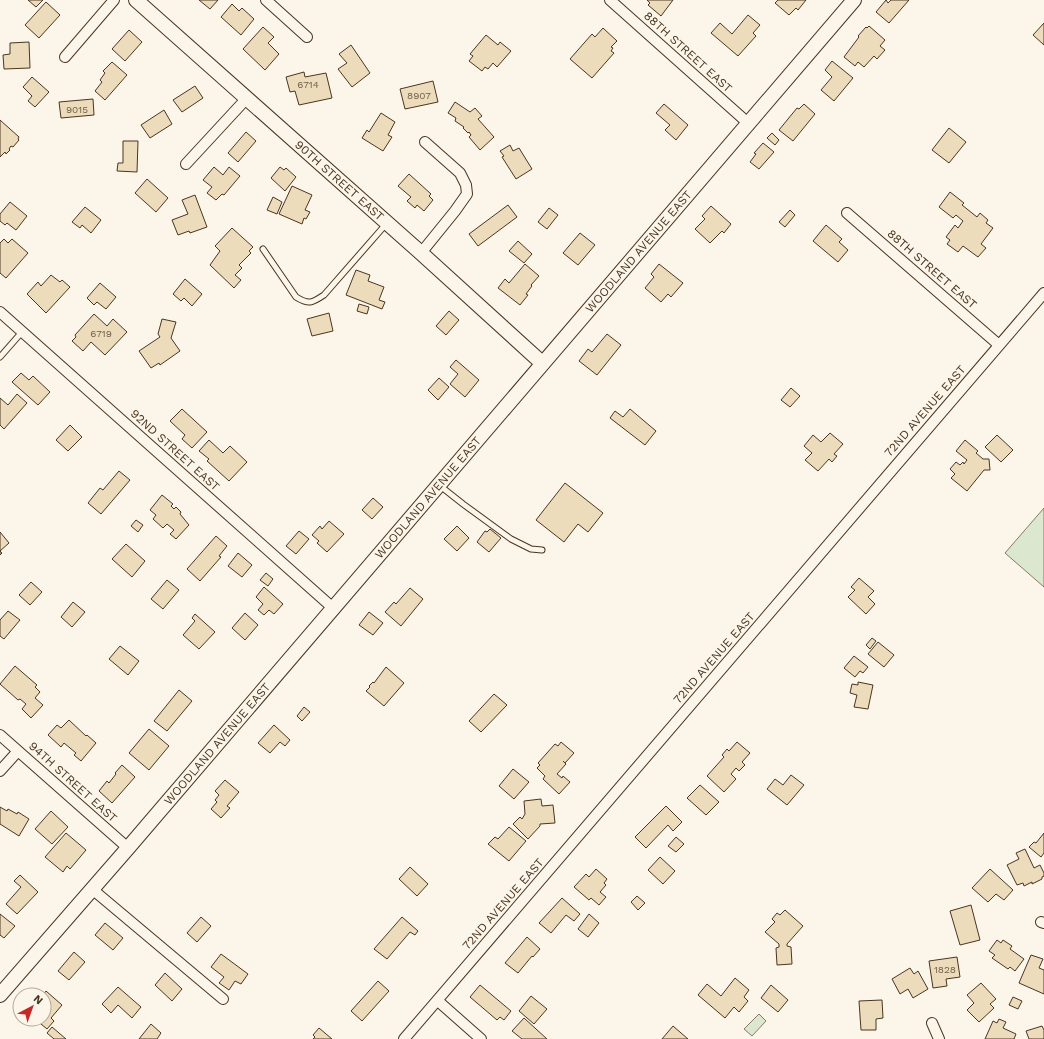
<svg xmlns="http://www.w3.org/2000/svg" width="1044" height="1039" viewBox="0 0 1044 1039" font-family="'Work Sans',sans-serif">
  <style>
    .green { fill: #dce7d0; stroke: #887966 }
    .building { fill: #ecdcbc; stroke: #4a3520 }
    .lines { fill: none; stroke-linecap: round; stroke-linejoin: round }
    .lane-casing { stroke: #4a3520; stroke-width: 7 }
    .street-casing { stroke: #4a3520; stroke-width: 12 }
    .secondary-casing { stroke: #4a3520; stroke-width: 16 }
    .lane { stroke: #fbf6e9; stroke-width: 5 }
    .street { stroke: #fbf6e9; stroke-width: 10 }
    .secondary { stroke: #fbf6e9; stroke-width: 14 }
    .labels { text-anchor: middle; stroke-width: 3; stroke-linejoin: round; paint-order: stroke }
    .number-label { font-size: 10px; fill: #725f47 }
    .street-label { font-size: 12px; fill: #4a3520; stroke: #fbf6e9 }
  </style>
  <rect width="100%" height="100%" fill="#fbf6e9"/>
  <path class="green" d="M1044 508V587L1005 553Z
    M759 1014 766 1021 752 1036 744 1029Z"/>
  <path class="building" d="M28 0H43L36 7Z
    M199 0H218L210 9Z
    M647 0H673L661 16 648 5 650 3Z
    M778 0H806L798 10 796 8 789 15 775 3Z
    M886 0 888 3 891 0H909L889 23 876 12Z
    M46 2 60 15 39 38 25 25Z
    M232 4 239 11 242 8 254 19 241 35 221 17Z
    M748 15 760 25 753 33 756 36 738 56 711 33 720 23 732 34Z
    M1044 23V45L1033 35Z
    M869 26 885 40 880 46 885 50 877 59 874 56 864 67 858 62 855 66 844 57 859 37 858 36 866 27 867 28Z
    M263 27 274 37 268 43 279 54 265 70 243 49Z
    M603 28 617 41 611 47 613 48 611 51 614 53 592 78 570 59 592 34 595 37Z
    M129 30 142 42 125 61 112 49Z
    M486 35 498 45 500 42 511 51 497 67 493 63 488 69 485 67 482 71 469 61 473 56 470 54Z
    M29 42 30 68 4 69 3 55 10 54V43Z
    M351 45 370 73 352 87 338 69 347 63 339 54Z
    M832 61 853 78 834 101 821 90 832 77 825 70Z
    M112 62 127 75 105 100 95 91 102 82 100 80 105 73 103 71Z
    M304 72 305 77 326 73 332 98 299 105 295 91 290 92 286 77Z
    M32 77 49 92 35 107 28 101 32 96 23 87Z
    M433 81 438 102 405 109 400 89Z
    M195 86 203 98 182 112 173 100Z
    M93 99 94 115 61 118 59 102Z
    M455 102 470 112 475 108 482 116 478 119 494 137 480 150 469 137 471 135 469 132 468 133 463 128 464 127 455 121 456 118 448 113Z
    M664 104 688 125 676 140 665 130 670 125 656 113Z
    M804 104 815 114 793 141 779 130 797 108 799 109Z
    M164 110 172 124 150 138 141 125Z
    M381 113 395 122 388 135 392 137 383 151 362 138 367 130 369 132Z
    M0 120 19 137 18 139 19 140 13 147 11 146 9 149 10 150 6 154 5 152 0 157Z
    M949 128 966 142 949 163 932 150Z
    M246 132 256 141 238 162 228 153Z
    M772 133 779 140 775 145 767 138Z
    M123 141H138L137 172 117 171 118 163H123Z
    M763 143 774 152 759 169 750 162 756 154 754 153Z
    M510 145 513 151 519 148 532 169 516 179 502 157 504 156 500 151Z
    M214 167 223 175 229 167 240 176 224 195 222 194 216 200 207 193 212 187 203 180Z
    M280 167 284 170 286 168 296 177 285 191 271 178Z
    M409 174 431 194 429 196 433 200 424 211 417 205 415 208 407 201 411 197 398 186Z
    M147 179 168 198 156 212 135 193Z
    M292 186 312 195 305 210 310 212 306 219 304 218 302 224 279 214Z
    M950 192 964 203 962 205 977 217 980 213 988 220 986 223 993 228 981 244 986 248 978 257 963 246 958 252 947 244 950 240 946 237 955 225 958 228 963 221 956 215 953 218 939 207Z
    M195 195 207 227 190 233 189 231 178 235 172 220 188 214 182 200Z
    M273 197 282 202 277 214 267 210Z
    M10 202 27 216 16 230 7 223 5 225 0 221V214Z
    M508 205 517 217 478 246 469 234Z
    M711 206 731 224 724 233 722 231 710 243 695 229 705 219 702 216Z
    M85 207 101 220 91 233 82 225 80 228 72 222Z
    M549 208 558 215 547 229 538 222Z
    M790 210 795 215 785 227 779 222Z
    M826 225 842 239 839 242 848 250 838 262 813 241Z
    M232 228 253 247 249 251 251 253 239 265 242 268 235 275 241 280 234 288 210 265 220 251 215 246Z
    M580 233 595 245 578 265 563 253Z
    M4 239 8 243 12 239 28 253 6 278 0 273V243Z
    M518 241 532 254 524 263 509 251Z
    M525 264 539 276 531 285 532 286 526 294 528 295 520 305 498 288 505 279 509 283Z
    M659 264 683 283 671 297 668 294 661 302 645 288 654 277 651 274Z
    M356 270 370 275 368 281 384 287 379 300 385 302 382 309 346 295Z
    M51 275 60 282 62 280 70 287 46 313 27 294 38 282 41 286Z
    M185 279 202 294 192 306 184 298 181 301 173 294Z
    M100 283 116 297 106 309 97 302 94 305 87 298Z
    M359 304 369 307 367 314 357 311Z
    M449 311 459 320 446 335 436 326Z
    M329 313 333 331 312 336 307 319Z
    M94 314 107 326 113 319 127 332 105 355 91 342 83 351 72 341 76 337 75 335Z
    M162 319 176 322 171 338 180 351 160 365 159 363 151 368 139 351 160 337 158 334Z
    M607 334 621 345 597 375 579 361 588 349 592 352Z
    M456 360 479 380 465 397 450 384 458 374 450 367Z
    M21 373 29 380 33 376 50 392 38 405 12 382Z
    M439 378 449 387 438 400 428 390Z
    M791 388 800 396 790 407 781 400Z
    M17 394 27 403 4 429 0 425V398L8 405Z
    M182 409 207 432 192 448 182 439 185 435 170 421Z
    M630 409 656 431 645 445 610 418 615 411 623 417Z
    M70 425 82 437 68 451 56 440Z
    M830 433 843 444 834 454 837 456 832 462 829 459 818 471 805 460 812 453 804 446 813 435 821 442Z
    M997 435 1013 450 1001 462 985 447Z
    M209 440 223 453 230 446 247 462 229 481 207 461 209 459 199 451Z
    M965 440 978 451 976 453 983 459H989L990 470H984L967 491 951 478 955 474 950 469 956 462 960 465 963 462 964 464 967 460 956 451Z
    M119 471 130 480 101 514 88 503 100 488 103 490Z
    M565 483 603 513 588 532 578 524 564 542 536 520Z
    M162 495 173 504 171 506 174 509 176 507 181 512 180 514 189 525 176 539 170 534 174 530 167 524 163 528 153 519 156 515 150 510Z
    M373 498 383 507 372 519 362 510Z
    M136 520 143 525 138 532 131 526Z
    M329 521 344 534 327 552 317 543 319 541 312 535 320 526 322 529Z
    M457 526 469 538 457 551 444 539Z
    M490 529 501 538 489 552 477 542 485 531 487 532Z
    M299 531 309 539 296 554 286 546Z
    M0 532 9 543 0 551 2 553 0 555Z
    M216 536 227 546 219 556 221 557 200 581 187 569Z
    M126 544 145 561 132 577 112 559Z
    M238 553 252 565 242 577 228 566Z
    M266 573 273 579 268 586 260 580Z
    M859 578 874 591 868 597 875 604 866 614 848 597 855 590 851 587Z
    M167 580 179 590 163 609 151 599Z
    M31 582 42 592 30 605 19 595Z
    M264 587 283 604 274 614 269 610 264 615 258 610 263 604 256 597Z
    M410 588 423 599 401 626 385 612 394 602 396 604Z
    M73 602 85 612 72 627 61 617Z
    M8 611 20 620 4 639 0 636V620Z
    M369 612 383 623 373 635 359 625Z
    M245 613 258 625 245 640 232 628Z
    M195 614 215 632 199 649 183 635 195 621 192 618Z
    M872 638 876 641 870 649 866 645Z
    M878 642 894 655 884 667 868 654Z
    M120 646 139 661 128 675 109 659Z
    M854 656 868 667 863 673 860 671 855 677 844 668Z
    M15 666 37 685 35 687 40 692 35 698 43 705 31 718 22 709 26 704 20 699 18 700 0 684Z
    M386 667 404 683 384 706 366 691 370 687 369 686 373 682 374 683Z
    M858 682 873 685 868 709 854 707 857 695 850 693 852 684 858 685Z
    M179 690 192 701 167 731 154 721Z
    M494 694 507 705 481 732 469 721Z
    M304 707 310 712 302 721 297 716Z
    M69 720 86 736 87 735 96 743 81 761 74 755 76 753 64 743 61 747 48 735 57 725 61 728Z
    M274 725 290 740 285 746 280 742 270 753 258 743Z
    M149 729 169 746 149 770 129 753Z
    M561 742 574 753 565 763 563 761 566 764 557 774 562 778 563 776 570 782 559 794 543 779 545 776 537 768 540 765 538 763 555 744 558 746Z
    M737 742 750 753 742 762 745 765 739 771 736 768 731 774 736 779 724 792 707 776 724 757 722 755 727 749 729 751Z
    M122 765 135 777 112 803 99 791 107 781 109 783 116 774 115 773Z
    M513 769 529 782 514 799 499 786Z
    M791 775 804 785 787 805 767 789 775 779 783 785Z
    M225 780 239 792 227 806 230 808 221 818 211 809 217 802 215 800 219 795 215 791Z
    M700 785 719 802 706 815 687 798Z
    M541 799 542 806 553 805 555 823 540 824V826L528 839 513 824 520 817 522 819 525 814 524 801Z
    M666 806 682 822 673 831 668 825 646 848 635 837Z
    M0 807 7 811 8 809 17 814 18 812 29 819 19 836 0 824Z
    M51 811 68 827 52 844 35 829Z
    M509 827 526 841 509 861 488 844 495 837 498 839Z
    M66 833 86 850 70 869 67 866 63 872 45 857Z
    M1044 833V853L1041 857 1029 847 1034 842 1036 843Z
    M676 837 684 844 676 852 668 846Z
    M1025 849 1034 868 1040 865 1044 873V876L1042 877V879L1032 884V882L1024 886 1023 883 1017 885 1007 865 1019 859 1016 853Z
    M660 857 675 871 663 884 648 870Z
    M410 867 428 884 417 896 399 879Z
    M596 869 607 879 604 883 606 885 600 892 606 897 599 905 591 898 589 900 574 887 586 874 589 877Z
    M990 869 1013 890 1004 900 996 894 988 902 972 888Z
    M20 875 38 892 17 914 6 904 21 887 14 881Z
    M637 896 645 903 638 910 631 902Z
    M562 898 580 914 574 921 566 915 551 933 539 923Z
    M971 905 980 940 960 945 950 911Z
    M785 910 803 926 787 944V946L791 947 792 964 777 965 776 948 779 947V944L765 932 775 922 772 919 777 913 780 915Z
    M0 914 15 926 4 938 0 935Z
    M589 914 599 923 588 937 578 929Z
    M201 917 211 926 197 942 187 933Z
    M402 917 418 931 415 935 410 932 387 959 374 949Z
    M105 923 123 938 113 950 95 935Z
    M527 937 540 949 533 957 532 956 518 973 505 963Z
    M997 940 1001 943 1003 940 1012 946 1010 949 1024 959 1015 971 1010 967 1008 969 992 958 995 955 989 951Z
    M74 952 85 962 69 980 58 971Z
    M221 954 248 974 241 984 235 981 229 990 219 983 224 977 211 967Z
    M1031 955 1043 959 1039 968 1044 970V994L1019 983Z
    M957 957 960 977 946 979 947 986 933 988 929 961Z
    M910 968 914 974 918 971 928 989 913 998 908 989 900 994 892 979Z
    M165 973 182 989 172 1001 155 985Z
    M735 978 749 990 744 997 748 1001 739 1012 734 1007 725 1018 698 995 707 984 721 996Z
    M378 981 389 991 362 1021 351 1011Z
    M981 983 996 999 990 1004 994 1008 979 1022 967 1010 974 1003 967 995Z
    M480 985 511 1011 504 1020 500 1017 497 1020 470 997Z
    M771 985 788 1000 778 1012 761 998Z
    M118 987 141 1007 132 1018 118 1005 111 1013 102 1004Z
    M46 991 62 1005 51 1018 54 1021 47 1029 35 1019H44V995H43Z
    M531 996 547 1009 534 1024 519 1011Z
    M1013 997 1022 1001 1018 1009 1009 1005Z
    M882 1000 883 1018 876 1019V1030H861L859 1001Z
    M524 1018 547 1039H522L512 1031Z
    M999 1019 1006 1022 1003 1028 1016 1034 1014 1039H985L993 1021 997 1023Z
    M151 1024 161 1033 157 1039H139Z
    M673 1026 688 1039H662Z
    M1042 1026 1044 1030V1039H1029L1026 1031Z
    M52 1027 66 1039H54L47 1033Z
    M319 1028 332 1039H313L315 1037 313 1035Z"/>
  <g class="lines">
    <defs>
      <path id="lane" d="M263 249 296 297C309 305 312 303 324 295L387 223
        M0 357 22 332
        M439 485 463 504 511 539 531 549 542 550"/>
      <path id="street" d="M266 0 307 37
        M610 0 748 123
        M65 57 114 0
        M186 164 247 98
        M847 213 999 345
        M421 253 455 211 467 194 466 185 460 173 425 142
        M0 312 333 608
        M0 735 128 848
        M0 771 18 751
        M92 889 223 999
        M1041 922 1044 923
        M438 1001 481 1039
        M932 1023 939 1039
        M404 1039 1044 293"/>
      <g id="secondary">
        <path id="s1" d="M136 0 421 253 542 363"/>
        <path id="s2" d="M0 995 128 848 854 0"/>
      </g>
    </defs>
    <use href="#lane" class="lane-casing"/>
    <use href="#street" class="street-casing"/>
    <use href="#secondary" class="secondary-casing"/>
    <use href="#lane" class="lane"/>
    <use href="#street" class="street"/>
    <use href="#secondary" class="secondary"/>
  </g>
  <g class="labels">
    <g class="number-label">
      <text x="308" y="88">6714</text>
      <text x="419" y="99">8907</text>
      <text x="77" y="113">9015</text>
      <text x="101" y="337">6719</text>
      <text x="945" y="973">1828</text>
    </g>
    <g class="street-label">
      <text transform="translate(688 52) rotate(42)" y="4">88TH STREET EAST</text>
      <text dy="4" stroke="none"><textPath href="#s1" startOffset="272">90TH STREET EAST</textPath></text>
      <text dy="4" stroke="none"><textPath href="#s2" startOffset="980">WOODLAND AVENUE EAST</textPath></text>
      <text transform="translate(932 269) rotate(41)" y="4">88TH STREET EAST</text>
      <text transform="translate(925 411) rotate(-49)" y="4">72ND AVENUE EAST</text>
      <text transform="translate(175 450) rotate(42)" y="4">92ND STREET EAST</text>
      <text dy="4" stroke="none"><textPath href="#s2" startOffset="656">WOODLAND AVENUE EAST</textPath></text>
      <text transform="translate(714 658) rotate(-49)" y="4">72ND AVENUE EAST</text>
      <text dy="4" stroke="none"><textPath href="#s2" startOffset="332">WOODLAND AVENUE EAST</textPath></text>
      <text transform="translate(73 782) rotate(42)" y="4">94TH STREET EAST</text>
      <text transform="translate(503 904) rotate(-49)" y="4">72ND AVENUE EAST</text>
    </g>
  </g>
  <g transform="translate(32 1007) rotate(41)"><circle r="19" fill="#fbf6e9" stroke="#b4a999"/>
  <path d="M0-3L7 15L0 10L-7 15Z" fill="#c62828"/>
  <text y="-6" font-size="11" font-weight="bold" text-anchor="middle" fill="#4a3520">N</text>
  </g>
</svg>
